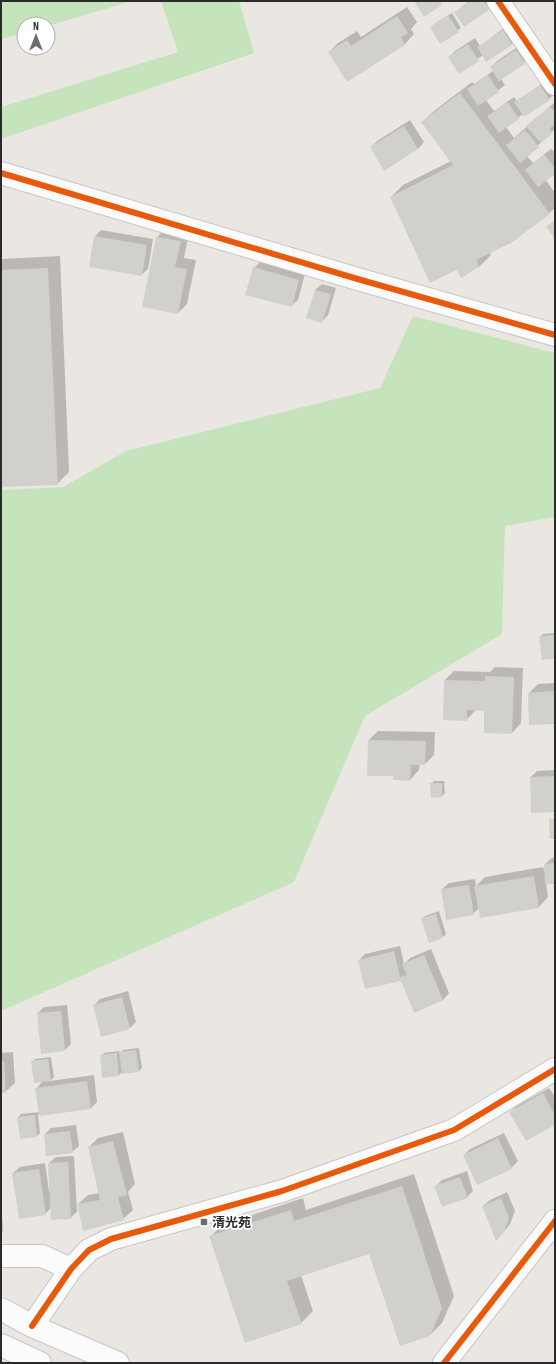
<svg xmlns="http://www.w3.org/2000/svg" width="556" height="1364" viewBox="0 0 556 1364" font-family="'Sofia Sans Condensed','Noto Sans JP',sans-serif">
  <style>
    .green { fill: #c6e4bb }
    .shadow { fill: #0003 }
    .building { fill: #d2d0cd }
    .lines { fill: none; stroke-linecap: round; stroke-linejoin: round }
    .minor-casing { stroke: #c7c6c6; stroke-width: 24 }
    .tertiary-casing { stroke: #c7c6c6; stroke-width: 24 }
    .minor { stroke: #fcfbfb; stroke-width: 22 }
    .tertiary { stroke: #fcfbfb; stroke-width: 22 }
    .cycleway-casing { stroke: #fff; stroke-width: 8 }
    .cycleway { stroke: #e8590c; stroke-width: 6 }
    .poi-dot { fill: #6e6d6b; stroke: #fff; stroke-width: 1.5 }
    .labels { text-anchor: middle; stroke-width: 3.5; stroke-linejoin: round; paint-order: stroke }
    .poi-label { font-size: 13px; font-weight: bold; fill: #2b2b2b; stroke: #fff; text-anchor: start }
  </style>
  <rect width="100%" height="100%" fill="#eae7e2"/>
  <path class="green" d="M1 1H132L48 26V24H24V33L1 39Z
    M161 1H239L254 53 1 139V107L178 52Z
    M413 316 555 353V517L505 526 502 634 365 716 294 882 1 1011V490L63 487 126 451 380 388Z"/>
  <path class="shadow" d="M469 1H495L496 2 489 8 456 12Z
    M407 7 417 22 411 29 414 34 405 44 348 81 329 52 338 43 357 31 361 37Z
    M452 13 461 28 441 42 434 24Z
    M509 24 518 37 512 44 487 61 483 55 459 73 449 57 455 51 475 38 480 46Z
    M522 44 531 57 501 79 505 85 486 100 494 111 514 97 517 101 547 80 555 93 549 99 523 114 506 127 514 138 555 102V129L527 156 533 163 551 149 555 152V173L546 180 555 193V208L549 213 490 253 491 255 479 267 457 268 391 197 403 185 451 161 422 122 434 111 472 82 474 84 493 71 491 67 497 61Z
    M410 120 424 142 418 149 371 148 377 141Z
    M166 228 189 232 184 258 196 260 187 304 178 313 157 237Z
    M101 230 153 239 148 269 141 275 95 236Z
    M60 256 69 472 57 484 1 486V259Z
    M260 262 305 274 298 300 291 306 254 268Z
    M322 284 336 288 328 315 322 321 315 290Z
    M555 633V658L540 637 543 634Z
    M495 667 523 668 521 723 512 733 485 710H476L466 720 445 680 454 671 490 672Z
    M555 683V723L529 693 538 684Z
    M378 731 435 732 434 755 425 764H420L419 770 410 780 394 775H368L369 740Z
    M555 770V811L531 777 537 771Z
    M434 781H444L445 793 442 796 431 784Z
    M552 858H555V883H546L548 897 539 907 479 908 473 914 442 889 449 883 475 879 476 886 485 877 543 867 546 876 545 864Z
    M439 911 446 934 443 937 429 942 422 919 425 916Z
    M400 946 404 964 410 958 431 949 449 993 443 1000 415 1011 401 980 359 960 365 954Z
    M128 991 136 1022 130 1028 94 1005 100 999Z
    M67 1005 71 1044 65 1050 38 1013 44 1007Z
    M139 1048 142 1068 139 1071H123L119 1075 103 1076 101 1056 104 1053 119 1051 120 1053 123 1050Z
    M13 1052 15 1083 5 1092H1V1053Z
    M51 1057 54 1077 50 1081 94 1075 97 1102 91 1108 38 1115 40 1133 37 1136 18 1117 21 1114 39 1112 36 1089 43 1081 32 1062 35 1059Z
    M549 1088 555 1097V1124L510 1112 517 1106Z
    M76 1125 79 1146 72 1152 45 1134 51 1128Z
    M123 1132 135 1184 128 1192 133 1210 123 1219 78 1204 88 1195 99 1193 89 1147 98 1138Z
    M504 1133 518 1161 511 1168 464 1155 470 1149Z
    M74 1156 77 1212 70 1218 51 1208 45 1214 13 1173 20 1167 45 1163 49 1191H51L49 1163 56 1157Z
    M467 1171 473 1191 467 1197 435 1187 442 1180Z
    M414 1174 454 1296 442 1323 429 1336 370 1252 301 1275 313 1311 301 1323 210 1237 222 1225 303 1198 306 1210Z
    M507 1192 515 1211 510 1224 503 1233 483 1206 490 1200Z
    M1 1200 3 1231 1 1233Z"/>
  <path class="building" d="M414 1H440L442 5 424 17Z
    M471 1H484L490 9 464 27 454 12Z
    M448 15 459 32 440 44 430 27Z
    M397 16 408 33 401 37 405 45 347 82 328 52 347 40 351 46Z
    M503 30 512 45 486 62 477 47Z
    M468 44 479 61 459 74 448 57Z
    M516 50 525 64 499 81 490 67Z
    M488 75 499 92 478 106 467 89Z
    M540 85 550 100 524 117 514 102Z
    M460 93 550 214 511 243 476 260 479 267 461 278 457 270 430 283 390 197 453 165 421 122Z
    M508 102 519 119 499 133 487 116Z
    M550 106 555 112V124L549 129 553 133 541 143 526 126Z
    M404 126 418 149 384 171 370 147Z
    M525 130 539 147 520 163 506 145Z
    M544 154 555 168V174L538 187 525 170Z
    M555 220V239L546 227Z
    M94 236 147 245 142 276 89 267Z
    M156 237 181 241 175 267 187 269 178 314 142 307Z
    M253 267 299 280 292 307 245 295Z
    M48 268 58 485 1 487V270Z
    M315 290 331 294 322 323 306 318Z
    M555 635V659L542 660 539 636Z
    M485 676 514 677 512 734 484 733V711L467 710V721L443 720 444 680 485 681Z
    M555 691V724L529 725 528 693Z
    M368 740 426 741 425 765H411L410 781 393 780V776H367Z
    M554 776 555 812 531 813 530 777Z
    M430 783H442V797L431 798Z
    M549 819H555V839H550Z
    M555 863V884H545L544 864Z
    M534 876 539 908 480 918 474 886Z
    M469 885 474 915 446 920 441 889Z
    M436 914 443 938 429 943 421 918Z
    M394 951 400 977 407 975 402 964 424 955 443 1000 414 1013 401 981 365 989 358 960Z
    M122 997 130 1029 101 1037 93 1005Z
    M61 1011 65 1051 41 1054 37 1013Z
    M136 1050 139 1072 122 1074 119 1052Z
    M117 1053 119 1076 102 1078 100 1055Z
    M48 1059 51 1081 34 1083 31 1061Z
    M1 1061H4L6 1093H1Z
    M87 1081 91 1109 39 1116 35 1088Z
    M543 1093 555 1115V1125L526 1141 509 1112Z
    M35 1115 37 1137 20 1139 17 1117Z
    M70 1131 73 1153 46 1156 44 1134Z
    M498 1138 512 1169 477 1185 463 1155Z
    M113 1141 127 1195 118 1197 124 1220 83 1231 77 1204 100 1200 88 1147Z
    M68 1162 71 1219 51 1220 48 1163Z
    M39 1169 46 1215 19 1219 12 1173Z
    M460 1177 468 1198 442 1207 434 1186Z
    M402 1186 442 1308 430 1336 400 1346 369 1254 287 1281 302 1324 245 1343 209 1236 291 1210 294 1221Z
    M501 1198 509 1218 504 1232 496 1241 482 1206Z"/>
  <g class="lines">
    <defs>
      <path id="minor" d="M498 1 555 84
        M1 1256H42L71 1269
        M32 1326 71 1269 89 1250 111 1239 282 1191 454 1130 555 1069"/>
      <path id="tertiary" d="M1 173 361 280 555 335
        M1 1309 32 1326 118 1363
        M1 1345 40 1363
        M444 1363 555 1221"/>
    </defs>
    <use href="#minor" class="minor-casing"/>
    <use href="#tertiary" class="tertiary-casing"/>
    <use href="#minor" class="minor"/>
    <use href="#tertiary" class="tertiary"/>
    <defs>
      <path id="cycleway" d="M498 1 555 84
        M1 173 361 280 555 335
        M32 1326 71 1269 89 1250 111 1239 282 1191 454 1130 555 1069
        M444 1363 555 1221"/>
    </defs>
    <use href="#cycleway" class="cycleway-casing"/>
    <use href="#cycleway" class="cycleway"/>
  </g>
  <rect class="poi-dot" x="200" y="1218" width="8" height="8" rx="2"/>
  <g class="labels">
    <g class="poi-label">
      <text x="212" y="1227">清光苑</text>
    </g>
  </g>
  <rect width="556" height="1364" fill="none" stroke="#2b2b2b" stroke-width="4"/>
  <g transform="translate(36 36)"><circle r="19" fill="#ffffff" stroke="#aaaaaa"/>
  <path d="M0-3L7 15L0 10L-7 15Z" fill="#6e6d6b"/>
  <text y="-6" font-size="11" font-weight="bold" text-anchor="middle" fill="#2b2b2b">N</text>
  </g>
</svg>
